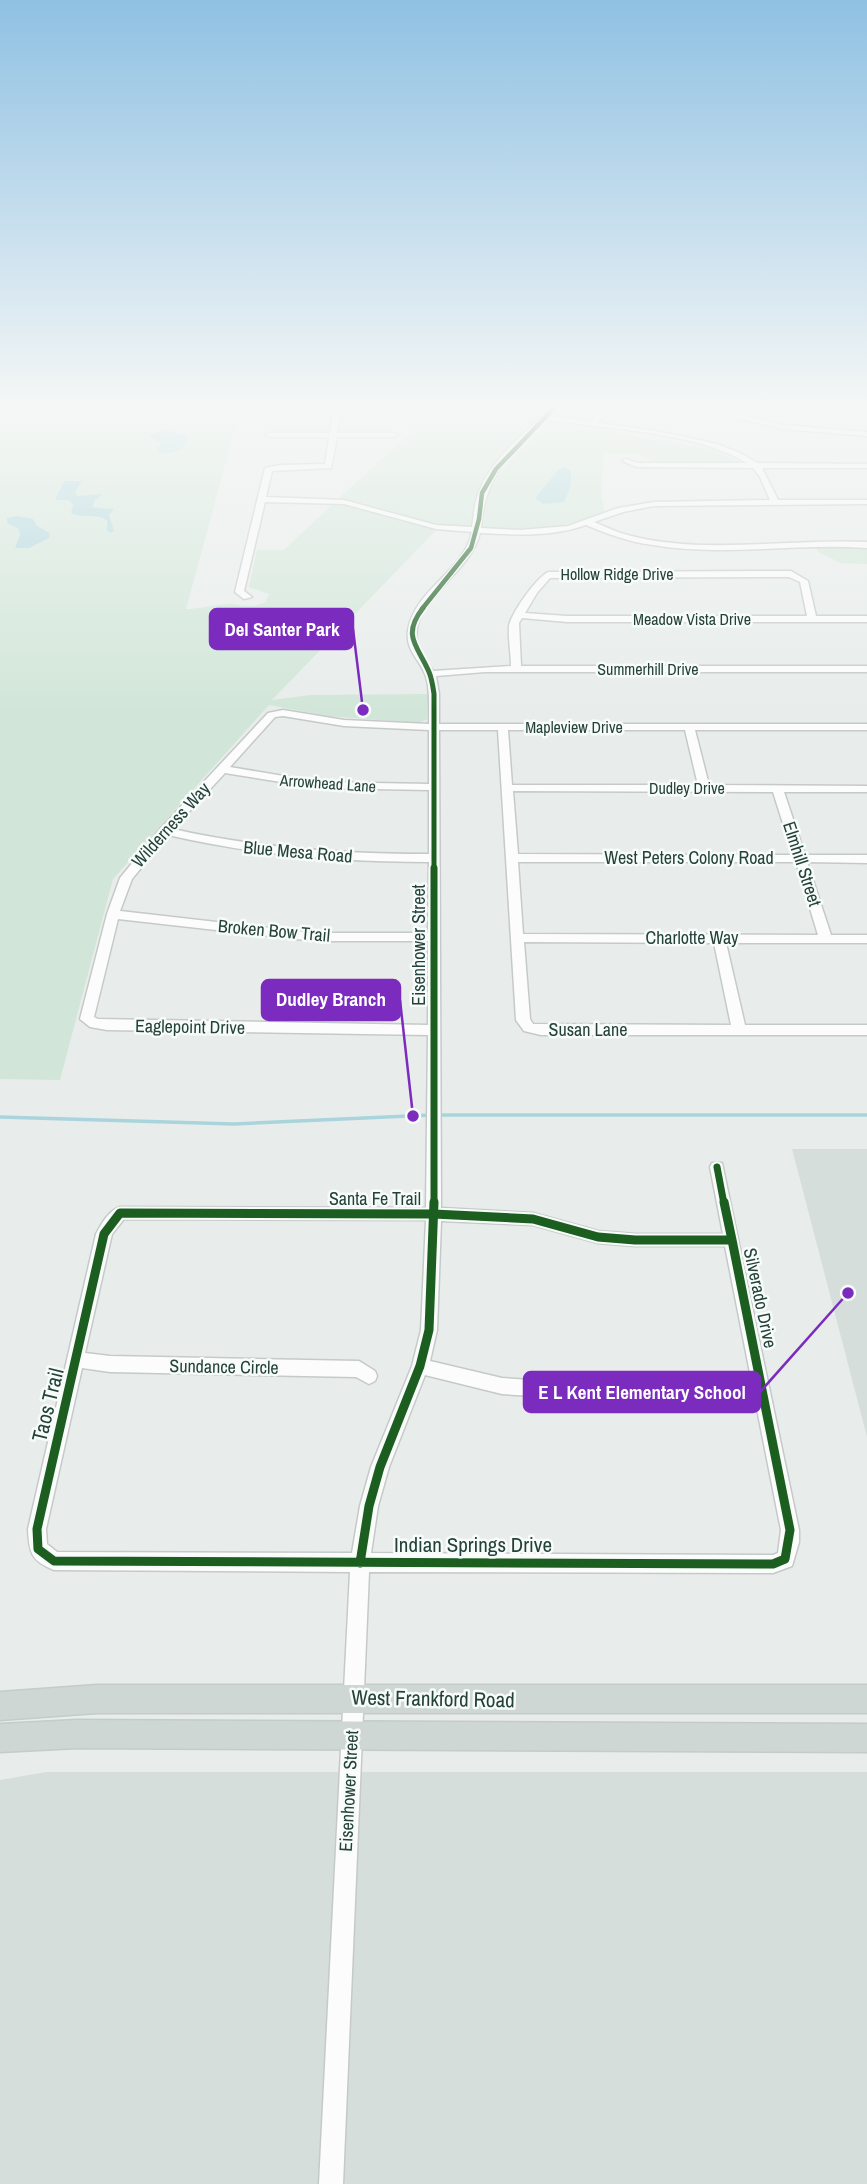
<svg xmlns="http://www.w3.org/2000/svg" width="867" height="2184" viewBox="0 0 867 2184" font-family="'Archivo Narrow',sans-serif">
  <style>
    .built { fill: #d6dedb }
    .green { fill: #d1e6d8 }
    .water { fill: #a9d4db }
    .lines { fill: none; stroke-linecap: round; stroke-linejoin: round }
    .stream { stroke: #a9d4db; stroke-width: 3.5 }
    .minor-casing { stroke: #c5cac8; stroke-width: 3 }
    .major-casing { stroke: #c3ccc9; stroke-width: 3 }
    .minor { fill: #fcfcfc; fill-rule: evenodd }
    .major { fill: #cfd7d5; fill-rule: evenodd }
    .cycleway-far3-casing { stroke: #f7fbf9; stroke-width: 7 }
    .cycleway-far2-casing { stroke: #f7fbf9; stroke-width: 9 }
    .cycleway-far1-casing { stroke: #f7fbf9; stroke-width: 11 }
    .cycleway-casing { stroke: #f7fbf9; stroke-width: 13 }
    .cycleway-far3 { stroke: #1b5e20; stroke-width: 4.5 }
    .cycleway-far2 { stroke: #1b5e20; stroke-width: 5 }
    .cycleway-far1 { stroke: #1b5e20; stroke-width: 7 }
    .cycleway { stroke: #1b5e20; stroke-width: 9 }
    .labels { text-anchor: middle; stroke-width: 5; stroke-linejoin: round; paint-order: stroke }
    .far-street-label { font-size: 16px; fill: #24423a; stroke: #f7fbf9 }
    .street-label { font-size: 18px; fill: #24423a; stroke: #f7fbf9 }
    .near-street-label { font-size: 21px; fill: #24423a; stroke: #f7fbf9 }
    .leader { fill: none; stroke: #7b2cbf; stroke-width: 2.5 }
    .callout-dot { fill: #7b2cbf; stroke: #f7fbf9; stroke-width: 2.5 }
    .callout { fill: #7b2cbf; stroke: #7b2cbf; stroke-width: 2.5 }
    .callout-label { font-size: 19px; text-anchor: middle; font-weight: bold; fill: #fff }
  </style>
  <rect width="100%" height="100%" fill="#e8edeb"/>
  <path class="built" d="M792 1149H867V1437Z
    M46 1772H867V2184H0V1780Z"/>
  <path class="green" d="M0 406H241L186 609C198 609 226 603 232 604 246 606 252 608 266 602L269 594 249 587 257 550H284L334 503C370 509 402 524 437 529L272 700 310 695 428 694 427 719 419 723 328 716 269 705 113 879 60 1080 0 1079Z
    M440 406H551L482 482 476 496 471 527C425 526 384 506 339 498Z
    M549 422 712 449 739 462 653 461 637 454 603 453 601 495 605 513 553 528 483 529 489 489 507 464Z
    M816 548H867V564L841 563 818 552Z"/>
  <path class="water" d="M166 430 185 435 188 439C182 452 171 455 158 453L157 449 162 444 150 437 152 434Z
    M564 467 571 471V485L564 502 543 504 535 498 558 470Z
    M64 481H82L75 493 78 496 103 494 95 500 92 507 114 509 109 515 114 531 111 533 107 531V520C95 513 82 519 71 513L73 504 68 500H55Z
    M17 516 33 519 37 526 50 533 49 538 29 548H15L20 535 19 529 7 523V518Z"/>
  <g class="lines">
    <path class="stream" d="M439 1115H867
      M0 1117 234 1124 431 1115"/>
    <defs>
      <path id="minor" d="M292 406 430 408 426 410 341 412 337 433H394L398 435 394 437H337L331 468 272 471 266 497 344 500 436 525 472 527C474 516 474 505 478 494 491 458 526 433 552 406H559L550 416 591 422 605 406H612L598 423 656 431 717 444 740 453 757 463 867 464V468H762L778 500H867V504L654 506 623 512 594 522C604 526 614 531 624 534 700 556 788 538 867 542V548C796 543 723 557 653 545 629 542 608 534 586 525 552 537 516 535 480 533 471 573 409 602 417 642 420 653 427 662 433 671L511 666C511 653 508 639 509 626 511 614 535 579 548 572L791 571 808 581 816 616H867V622H567L522 618 519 623 521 666H867V672H485L436 676 439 694V724H867V730H695L709 785 867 786V792H784L805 855H867V863L807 862 831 935H867V943H726L745 1025H867V1035H541L524 1031 516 1020 498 730H439L441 1208 533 1213 598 1231 635 1234H723L710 1167 712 1163H722L799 1530V1542L792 1566 773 1573 369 1572 343 2184H319L350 1572 54 1570C31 1561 29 1552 28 1529L96 1234C102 1223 108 1211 120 1207L426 1208 428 1035 107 1030 90 1027 80 1019 107 914 120 878 160 829 268 713 283 710 344 720 429 724C429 710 430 694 427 680 423 662 405 652 408 631 414 589 463 573 472 532L436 529 344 504 265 502 244 591 252 597 244 599 235 592 265 468 280 465 325 464 329 437H269L265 435 269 433H330L333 412ZM546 420C606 429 694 431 747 463H638L626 459 622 461 637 467 753 468 760 477 770 500 654 502 618 508 568 526 520 530 481 528C486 472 509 457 546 420ZM789 577 800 582 807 616H567L525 613 537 593 550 578ZM283 716 344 726 429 730V784L319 782 230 767 275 717ZM508 730H685L698 785H512ZM225 773 319 788 429 790V854C342 854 257 848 173 829ZM513 791 773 792 793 855 518 854ZM168 835C254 855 340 862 429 862L428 933H314L120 911 132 879ZM518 862H796L818 935 523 934ZM118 919 314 941H428V1025L98 1019 94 1017ZM524 942 714 943 731 1025 533 1024 530 1019ZM124 1219 426 1220 421 1330 412 1366 371 1467 360 1506 352 1553 57 1552 47 1544 46 1529 82 1368 110 1372 356 1377 369 1384 375 1381 377 1376 375 1371 359 1361 110 1356 85 1353 112 1234ZM441 1221 533 1225 598 1243 635 1246H725L751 1378 547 1381 502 1378 430 1361 437 1330ZM425 1375 502 1394 547 1397 754 1394 781 1530 778 1553 773 1555 371 1553 378 1506 389 1467Z
        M686 406H700L784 425 867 432V436L784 429Z"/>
      <path id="major" d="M97 1685H867V1713H97L0 1720V1692Z
        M77 1720 867 1724V1752L77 1748 0 1752V1724Z"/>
    </defs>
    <use href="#minor" class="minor-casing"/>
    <use href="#major" class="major-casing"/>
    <use href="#minor" class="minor"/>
    <use href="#major" class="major"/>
    <defs>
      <path id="cycleway-far3" d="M422 609 471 548 479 519 482 493 496 469 556 406"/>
      <path id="cycleway-far2" d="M423 608C401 636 418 646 429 672 432 679 433 687 434 694V869"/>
      <path id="cycleway-far1" d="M717 1167 724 1204
        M434 1204V868"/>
      <path id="cycleway" d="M724 1202 732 1240
        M120 1213 434 1214 533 1219 598 1237 635 1240H732L790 1530 785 1559 773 1564 54 1561 38 1549 37 1529 104 1234Z
        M360 1563 369 1506 380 1467 420 1366 429 1330 434 1202"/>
    </defs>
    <use href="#cycleway-far3" class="cycleway-far3-casing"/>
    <use href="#cycleway-far2" class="cycleway-far2-casing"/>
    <use href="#cycleway-far1" class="cycleway-far1-casing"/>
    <use href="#cycleway" class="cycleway-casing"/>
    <use href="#cycleway-far3" class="cycleway-far3"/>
    <use href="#cycleway-far2" class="cycleway-far2"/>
    <use href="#cycleway-far1" class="cycleway-far1"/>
    <use href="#cycleway" class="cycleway"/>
  </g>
  <linearGradient id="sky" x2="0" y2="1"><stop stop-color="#8fc1e3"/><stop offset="0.57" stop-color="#f5f7f6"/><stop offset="1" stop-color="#f5f7f6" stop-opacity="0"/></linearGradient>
  <rect width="867" height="712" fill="url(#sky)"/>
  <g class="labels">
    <g class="far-street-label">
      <text x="617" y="580">Hollow Ridge Drive</text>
      <text x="692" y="625">Meadow Vista Drive</text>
      <text x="648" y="675">Summerhill Drive</text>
      <text x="574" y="733">Mapleview Drive</text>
      <text transform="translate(328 783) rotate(4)" y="6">Arrowhead Lane</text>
      <text x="687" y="794">Dudley Drive</text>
    </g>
    <g class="street-label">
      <text transform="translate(171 825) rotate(-48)" y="6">Wilderness Way</text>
      <text transform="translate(298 852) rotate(5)" y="6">Blue Mesa Road</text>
      <text x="689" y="864">West Peters Colony Road</text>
      <text transform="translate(802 864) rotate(72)" y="6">Elmhill Street</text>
      <text transform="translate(274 931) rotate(5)" y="6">Broken Bow Trail</text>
      <text x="692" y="944">Charlotte Way</text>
      <text transform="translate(419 945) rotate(-90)" y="6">Eisenhower Street</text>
      <text transform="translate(190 1027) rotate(1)" y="6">Eaglepoint Drive</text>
      <text x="588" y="1036">Susan Lane</text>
      <text x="375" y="1205">Santa Fe Trail</text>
      <text transform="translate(760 1298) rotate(78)" y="6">Silverado Drive</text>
      <text transform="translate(224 1367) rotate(1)" y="6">Sundance Circle</text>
      <text transform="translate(349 1791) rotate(-87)" y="6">Eisenhower Street</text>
    </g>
    <g class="near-street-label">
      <text transform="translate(48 1405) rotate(-76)" y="7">Taos Trail</text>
      <text x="473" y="1552">Indian Springs Drive</text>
      <text transform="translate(433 1699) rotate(1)" y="7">West Frankford Road</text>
    </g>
  </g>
  <path class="leader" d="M363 710L353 629M413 1116L400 1000M848 1293L760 1392"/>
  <g class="callout-dot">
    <circle cx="363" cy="710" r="7"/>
    <circle cx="413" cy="1116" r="7"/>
    <circle cx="848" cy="1293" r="7"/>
  </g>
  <g class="callout">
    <rect x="210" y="609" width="143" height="40" rx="7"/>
    <rect x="262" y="980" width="138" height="40" rx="7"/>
    <rect x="524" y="1372" width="236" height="40" rx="7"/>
  </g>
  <g class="callout-label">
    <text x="282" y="636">Del Santer Park</text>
    <text x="331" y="1006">Dudley Branch</text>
    <text x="642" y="1399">E L Kent Elementary School</text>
  </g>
</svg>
